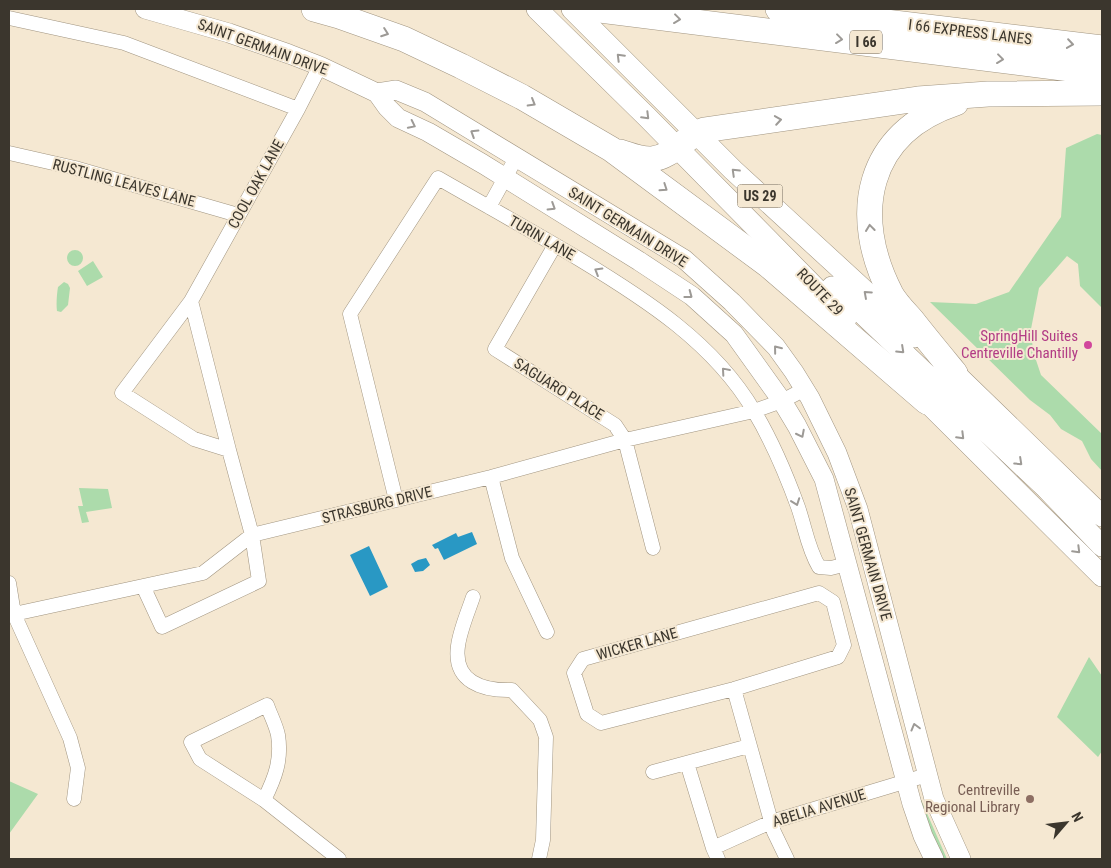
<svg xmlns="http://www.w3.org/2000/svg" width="1111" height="868" viewBox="0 0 1111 868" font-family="'Roboto Condensed',sans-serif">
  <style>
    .green { fill: #acdbab }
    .water { fill: #2998c4 }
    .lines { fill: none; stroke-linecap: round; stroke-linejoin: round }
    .street-casing { stroke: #a19581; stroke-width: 15 }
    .secondary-casing { stroke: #a19581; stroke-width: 20 }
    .primary-casing { stroke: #a19581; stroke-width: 22 }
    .highway-casing { stroke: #a19581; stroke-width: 26 }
    .street { stroke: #fff; stroke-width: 14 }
    .secondary { stroke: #fff; stroke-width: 19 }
    .primary { stroke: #fff; stroke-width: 21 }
    .highway { stroke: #fff; stroke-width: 25 }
    .oneway { stroke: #9d9a96 }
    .hotel-dot { fill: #d1479c; stroke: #f5e8d2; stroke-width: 2 }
    .education-dot { fill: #8d6e63; stroke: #f5e8d2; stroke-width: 2 }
    .labels { text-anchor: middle; stroke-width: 4; stroke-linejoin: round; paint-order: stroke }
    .shield { fill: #f5e8d2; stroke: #736b5e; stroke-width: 1 }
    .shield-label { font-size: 14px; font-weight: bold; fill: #3b362d }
    .street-label { font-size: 15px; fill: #3b362d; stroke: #f5e8d2 }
    .hotel-label { font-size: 15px; fill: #b23c85; stroke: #f5e8d2; text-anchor: end }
    .education-label { font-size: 15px; fill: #785e54; stroke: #f5e8d2; text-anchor: end }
  </style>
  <rect width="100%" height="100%" fill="#f5e8d2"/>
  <path class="green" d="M1097 134 1102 135V308L1080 286 1078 264 1067 256 1039 288 1031 329 1033 351 1041 375 1102 434V471L1091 459 1082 441 1061 429 1050 415 1030 400 930 302 976 304 1009 292 1061 217 1066 148Z
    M67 258a8 8 0 1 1 16 0a8 8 0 1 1-16 0Z
    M93 261 103 277 87 286 78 271Z
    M64 282 68 284 70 288 68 305 61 312 57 311C56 304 57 293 58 287Z
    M79 488 108 489 112 508 86 512 89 522 82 523 78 506H83Z
    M1089 657 1102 676V751L1098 757 1057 717Z
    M9 781 38 794 9 834Z
    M919 795 947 859H942L917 797Z"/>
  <path class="water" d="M472 532 477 544 444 560 438 548 435 549 432 545 456 533 458 537Z
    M369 546 388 587 370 596 350 555Z
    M426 558 430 565 423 571 415 572 411 564 418 560Z"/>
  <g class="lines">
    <defs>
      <path id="street" d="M9 18 124 43 298 109
        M9 153 75 168 238 215
        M489 207 516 158
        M555 245 495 349 615 425 625 440 653 548
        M191 301 229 450
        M491 477 512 558 547 632
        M396 500 350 314 438 178C485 205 532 231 579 259 645 299 714 343 754 411 772 441 786 474 798 507 805 527 808 549 819 567L831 568 847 564
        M9 583 14 614 70 738 78 768 74 799
        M143 586 162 627 259 581 252 535 229 450 194 439 122 393 191 301 298 109 320 66
        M819 593 833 602 844 645 838 657 734 689 601 723 587 714 574 673 583 659Z
        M473 597C468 612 460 630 458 646 453 682 483 691 512 690L540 720 546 737 543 840 539 859
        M14 614 203 573 252 535 491 477 625 440 754 411 782 401 805 389
        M734 689 774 832 787 859
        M687 763 713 848 718 859
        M653 772 749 746
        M264 800C275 778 282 760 278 735 276 725 270 714 267 705L191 742 200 759 264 800 339 859
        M713 848 771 822 927 775"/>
      <path id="secondary" d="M145 9 229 33 289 54 320 66 377 93 387 107 398 118 428 132 483 164 639 261 692 296 734 334 782 401 797 426 824 479 912 804 923 836 934 859
        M377 93 396 90 425 102 684 259 732 302 776 347 794 372 810 398 837 453 858 509 934 799 961 859"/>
      <path id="primary" d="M537 9 647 117 846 319
        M572 9 733 170 915 337
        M832 287 846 298 1046 488 1102 546
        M943 362 1102 516
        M916 391 1102 576"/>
      <path id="highway" d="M314 9 339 16 404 39 461 66 522 97 611 149 768 265 927 402
        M592 9 1102 73
        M778 9 1102 48
        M620 152C630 155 641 160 652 159 672 157 686 136 704 130L918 99 988 94 1102 93
        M955 373C941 356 926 338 912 320 905 312 896 303 891 294 850 215 866 133 956 103"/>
    </defs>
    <use href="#street" class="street-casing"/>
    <use href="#secondary" class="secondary-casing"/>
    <use href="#primary" class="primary-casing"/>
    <use href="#highway" class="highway-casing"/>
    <use href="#street" class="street"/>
    <use href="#secondary" class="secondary"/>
    <use href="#primary" class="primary"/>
    <use href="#highway" class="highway"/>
  </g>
  <defs><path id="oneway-chevron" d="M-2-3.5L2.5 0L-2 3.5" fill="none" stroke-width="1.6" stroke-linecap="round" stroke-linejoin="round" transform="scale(1.25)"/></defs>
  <g class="oneway">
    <use href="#oneway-chevron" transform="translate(677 19) rotate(7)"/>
    <use href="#oneway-chevron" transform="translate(385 33) rotate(20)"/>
    <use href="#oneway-chevron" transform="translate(839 39) rotate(7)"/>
    <use href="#oneway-chevron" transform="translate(1070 44) rotate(8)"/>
    <use href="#oneway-chevron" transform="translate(620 57) rotate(-135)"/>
    <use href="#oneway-chevron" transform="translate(1000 59) rotate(7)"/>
    <use href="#oneway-chevron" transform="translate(532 103) rotate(30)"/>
    <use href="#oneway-chevron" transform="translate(646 116) rotate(45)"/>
    <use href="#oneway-chevron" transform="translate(778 120) rotate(-9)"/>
    <use href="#oneway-chevron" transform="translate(412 125) rotate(26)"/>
    <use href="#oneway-chevron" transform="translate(474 133) rotate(-148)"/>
    <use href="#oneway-chevron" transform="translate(735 172) rotate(-136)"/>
    <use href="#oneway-chevron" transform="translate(664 188) rotate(34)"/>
    <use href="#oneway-chevron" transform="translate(552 207) rotate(32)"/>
    <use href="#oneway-chevron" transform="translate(870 228) rotate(-97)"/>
    <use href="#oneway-chevron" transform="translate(598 271) rotate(-149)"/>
    <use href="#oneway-chevron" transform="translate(867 294) rotate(-138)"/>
    <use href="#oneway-chevron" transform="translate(689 295) rotate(37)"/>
    <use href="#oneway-chevron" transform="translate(777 349) rotate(-129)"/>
    <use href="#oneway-chevron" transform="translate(901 350) rotate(43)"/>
    <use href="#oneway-chevron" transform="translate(725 371) rotate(-131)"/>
    <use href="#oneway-chevron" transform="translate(801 434) rotate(63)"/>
    <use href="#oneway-chevron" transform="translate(961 436) rotate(45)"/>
    <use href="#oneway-chevron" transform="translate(1019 462) rotate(43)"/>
    <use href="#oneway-chevron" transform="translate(796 502) rotate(70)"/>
    <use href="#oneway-chevron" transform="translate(1077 550) rotate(45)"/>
    <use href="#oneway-chevron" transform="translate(915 727) rotate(-105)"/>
  </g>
  <circle class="hotel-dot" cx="1088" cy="345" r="5"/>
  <circle class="education-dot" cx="1030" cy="799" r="5"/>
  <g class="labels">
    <g class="shield">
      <rect x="850" y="30.5" width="32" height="23" rx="4"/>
      <rect x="737.5" y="184.5" width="45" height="23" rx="4"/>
    </g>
    <g class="shield-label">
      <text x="866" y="47">I 66</text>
      <text x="760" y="201">US 29</text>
    </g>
    <g class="street-label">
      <text transform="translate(970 32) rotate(7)" y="5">I 66 EXPRESS LANES</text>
      <text transform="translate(263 47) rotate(20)" y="5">SAINT GERMAIN DRIVE</text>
      <text transform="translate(124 183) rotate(15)" y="5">RUSTLING LEAVES LANE</text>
      <text transform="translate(256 184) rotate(-61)" y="5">COOL OAK LANE</text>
      <text transform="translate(628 227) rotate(32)" y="5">SAINT GERMAIN DRIVE</text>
      <text transform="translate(542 238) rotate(30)" y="5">TURIN LANE</text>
      <text transform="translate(820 292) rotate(46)" y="5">ROUTE 29</text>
      <text transform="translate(559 389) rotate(32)" y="5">SAGUARO PLACE</text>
      <text transform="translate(377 505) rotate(-14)" y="5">STRASBURG DRIVE</text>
      <text transform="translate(868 554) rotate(74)" y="5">SAINT GERMAIN DRIVE</text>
      <text transform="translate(637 644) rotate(-16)" y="5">WICKER LANE</text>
      <text transform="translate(819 808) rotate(-17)" y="5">ABELIA AVENUE</text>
    </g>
    <g class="hotel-label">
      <text x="1078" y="341">SpringHill Suites<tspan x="1078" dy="17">Centreville Chantilly</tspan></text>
    </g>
    <g class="education-label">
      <text x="1020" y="795">Centreville<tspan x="1020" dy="17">Regional Library</tspan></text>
    </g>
  </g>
  <rect width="1111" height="868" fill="none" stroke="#3b362d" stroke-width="20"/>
  <g transform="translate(1066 823) rotate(62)" stroke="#f5e8d2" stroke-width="4" paint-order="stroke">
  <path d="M0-4L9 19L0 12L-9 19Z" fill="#3b362d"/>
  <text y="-8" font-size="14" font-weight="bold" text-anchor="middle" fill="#3b362d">N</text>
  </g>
</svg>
